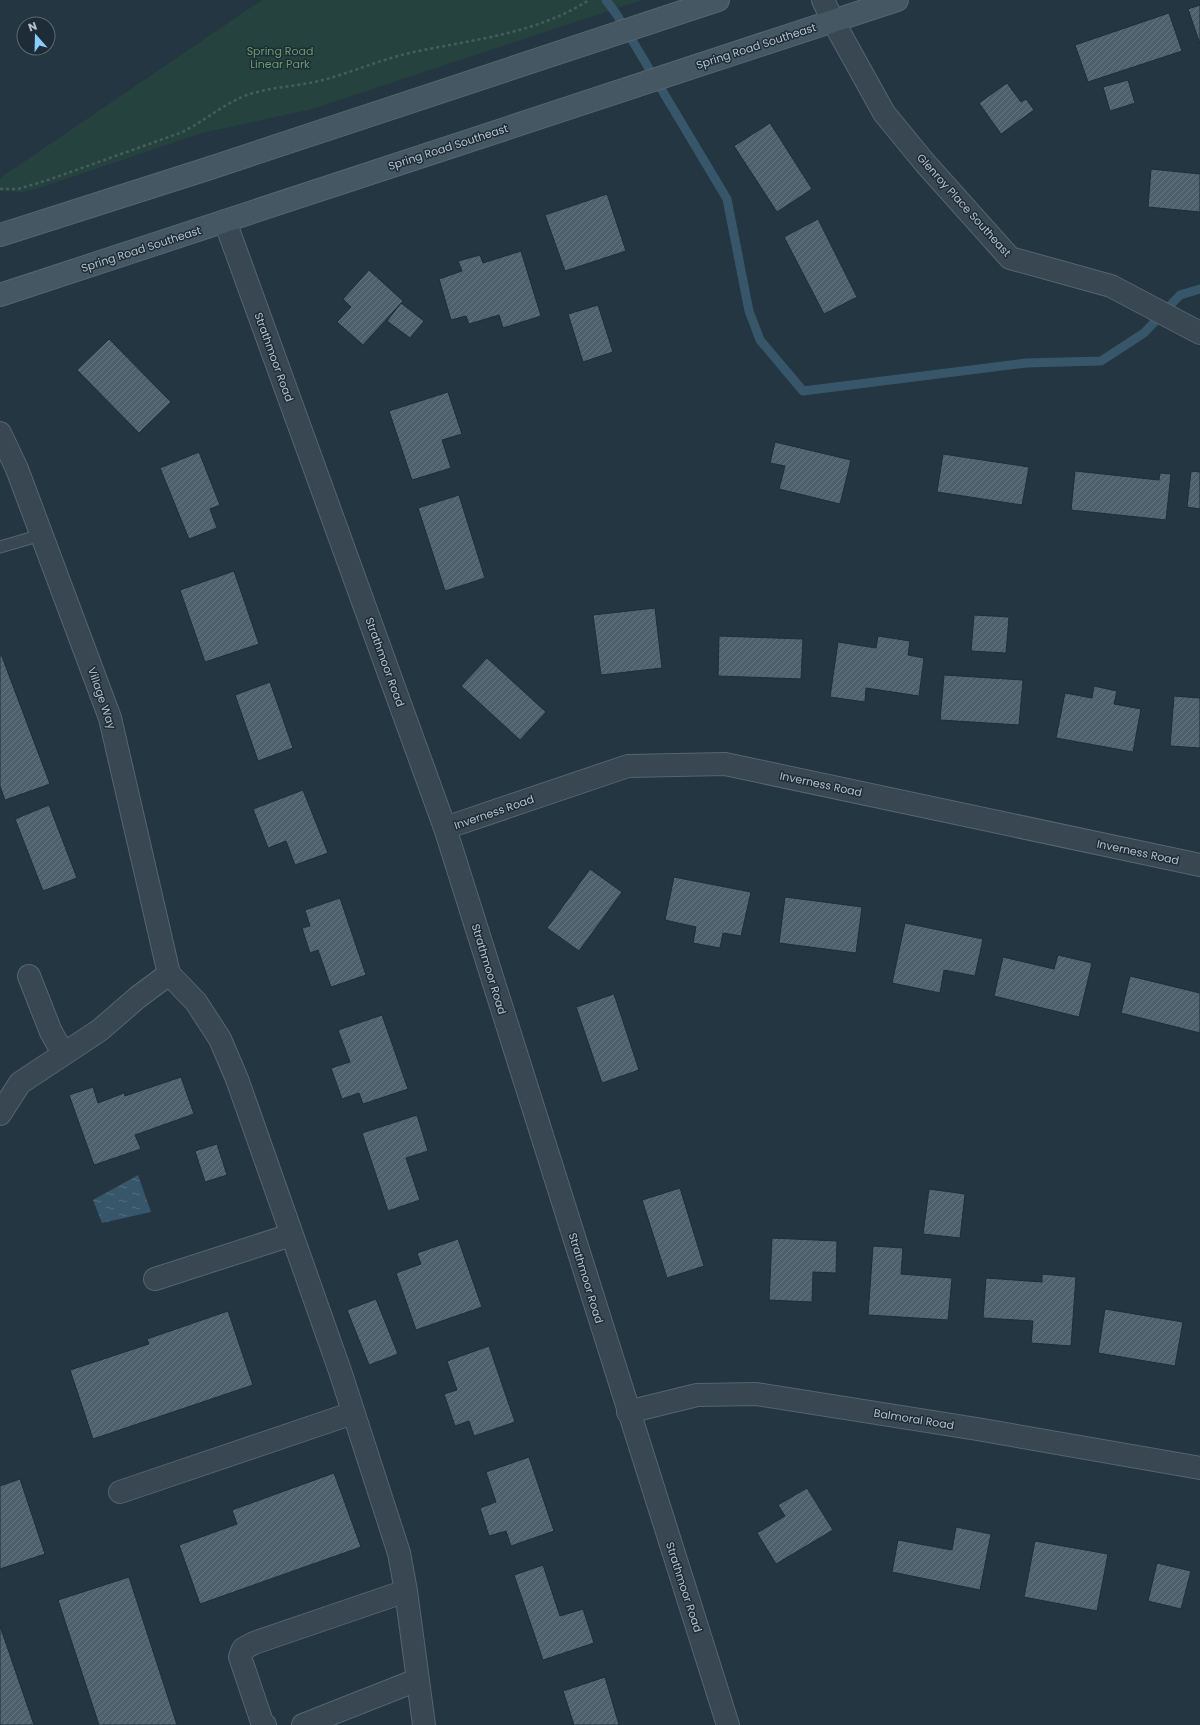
<svg xmlns="http://www.w3.org/2000/svg" width="1200" height="1725" viewBox="0 0 1200 1725" font-family="Poppins,sans-serif">
  <style>
    .green { fill: #26423f }
    .water { fill: url(#water-ripples) }
    .lines { fill: none; stroke-linecap: round; stroke-linejoin: round }
    .stream { stroke: #375669; stroke-width: 9 }
    .building { fill: url(#building-hatch); stroke: #1f2e38 }
    .lane-casing { stroke: #56656e; stroke-width: 13 }
    .street-casing { stroke: #56656e; stroke-width: 24 }
    .secondary-casing { stroke: #56656e; stroke-width: 24 }
    .path { stroke: #445e5b; stroke-width: 2.5; stroke-dasharray: 3 3; stroke-linecap: butt }
    .lane { stroke: #384751; stroke-width: 11 }
    .street { stroke: #384751; stroke-width: 22 }
    .secondary { stroke: #465764; stroke-width: 22 }
    .labels { text-anchor: middle; stroke-width: 3; stroke-linejoin: round; paint-order: stroke }
    .street-label { font-size: 11px; fill: #b5c2cb; stroke: #1d2c36 }
    .park-label { font-size: 11px; fill: #6a9d6c; stroke: #1d2c36 }
  </style>
  <defs>
    <pattern id="water-ripples" width="26" height="14" patternUnits="userSpaceOnUse"><rect width="26" height="14" fill="#375669"/><path d="M2 4q2-2 4 0t4 0M15 11q2-2 4 0t4 0" fill="none" stroke="#526d7d"/></pattern>
    <pattern id="building-hatch" width="6" height="6" patternUnits="userSpaceOnUse"><rect width="6" height="6" fill="#4d606c"/><path d="M-1 1l2-2M0 6l6-6M5 7l2-2" fill="none" stroke="#647580"/></pattern>
  </defs>
  <rect width="100%" height="100%" fill="#243641"/>
  <path class="green" d="M262 0H642L312 109 202 133 39 188 22 192 0 190V178Z"/>
  <path class="water" d="M138 1175 151 1212 102 1223 93 1200Z"/>
  <g class="lines">
    <path class="stream" d="M606 0 617 15 727 199 749 311 760 340 803 391 1026 363 1101 361 1144 333 1180 295 1200 289"/>
  </g>
  <path class="building" d="M1200 5V44L1188 9Z
    M1169 13 1182 51 1088 82 1075 45Z
    M1128 80 1135 103 1110 111 1103 87Z
    M1007 83 1021 102 1026 99 1034 110 1001 134 979 103Z
    M770 123 812 189 777 212 734 146Z
    M1151 169 1200 174V212L1148 207Z
    M607 194 626 251 565 271 545 215Z
    M818 219 857 297 824 314 784 237Z
    M521 251 541 316 503 328 499 315 469 324 466 316 451 320 439 279 462 271 458 261 480 255 483 263Z
    M369 270 403 301 363 345 337 322 351 307 343 299Z
    M401 303 424 321 410 338 387 321Z
    M598 305 613 352 583 362 568 314Z
    M109 339 171 402 139 433 77 370Z
    M448 392 462 434 442 440 451 468 412 480 389 411Z
    M775 442 851 460 840 504 779 489 785 466 770 463Z
    M199 452 220 505 210 509 217 528 189 539 160 468Z
    M943 454 1029 467 1022 505 937 492Z
    M1075 471 1159 480 1160 473 1171 474 1166 520 1071 510Z
    M1191 471 1200 472V509L1187 507Z
    M459 495 485 578 445 591 418 508Z
    M234 571 259 644 205 662 180 590Z
    M655 608 662 668 601 675 593 615Z
    M974 615 1009 617 1006 653 971 651Z
    M719 636 803 639 801 679 718 676Z
    M878 636 910 641 908 655 924 658 919 696 866 688 865 702 830 697 838 642 876 648Z
    M1 654 50 784 5 800 0 786V655Z
    M487 658 546 712 520 740 461 686Z
    M944 675 1023 680 1019 725 940 720Z
    M270 682 293 748 258 761 235 695Z
    M1094 686 1117 691 1114 704 1141 709 1133 752 1056 738 1065 693 1092 698Z
    M1174 696 1200 698V748L1170 746Z
    M303 790 328 853 295 865 286 841 268 848 253 809Z
    M49 805 77 878 43 891 15 819Z
    M590 869 622 892 579 951 547 928Z
    M674 877 751 892 741 936 723 933 720 948 693 943 696 927 665 920Z
    M785 897 862 907 856 953 779 943Z
    M340 898 366 975 331 987 318 950 310 953 302 928 310 926 305 910Z
    M905 923 983 939 975 976 944 970 940 993 892 983Z
    M1058 955 1092 963 1079 1017 994 996 1003 957 1054 969Z
    M1130 976 1200 993V1033L1121 1013Z
    M614 994 639 1070 602 1083 576 1007Z
    M382 1015 408 1089 363 1104 359 1093 342 1099 331 1068 350 1062 338 1030Z
    M181 1077 194 1114 135 1135 141 1149 94 1165 69 1095 93 1087 98 1103 124 1093 125 1096Z
    M417 1115 428 1151 406 1158 420 1200 388 1211 362 1133Z
    M217 1144 227 1175 205 1182 195 1151Z
    M680 1188 704 1266 667 1278 642 1200Z
    M929 1189 965 1194 960 1238 923 1234Z
    M772 1238 837 1241 836 1273 813 1272 812 1302 769 1300Z
    M458 1239 482 1307 416 1330 396 1273 421 1264 417 1253Z
    M873 1246 903 1248 901 1274 952 1278 948 1320 868 1315Z
    M1042 1274 1076 1277 1071 1346 1031 1343 1033 1321 983 1318 986 1278 1042 1282Z
    M376 1299 398 1354 369 1365 347 1310Z
    M1105 1309 1183 1322 1175 1366 1098 1353Z
    M228 1311 253 1385 93 1439 70 1370 149 1344 147 1339Z
    M489 1346 515 1422 474 1436 469 1421 455 1426 444 1394 457 1390 447 1361Z
    M529 1457 554 1531 511 1546 506 1531 489 1536 480 1508 496 1502 486 1472Z
    M334 1473 361 1547 200 1604 179 1545 237 1524 232 1510Z
    M20 1479 45 1554 0 1569V1486Z
    M807 1488 833 1530 776 1564 757 1533 785 1516 778 1505Z
    M956 1527 991 1534 980 1590 892 1572 898 1540 952 1550Z
    M1035 1541 1108 1554 1097 1611 1024 1597Z
    M1157 1563 1191 1571 1181 1609 1148 1601Z
    M543 1565 560 1616 583 1609 594 1643 543 1660 514 1575Z
    M129 1577 177 1725H99L58 1600Z
    M0 1626 34 1725H0Z
    M605 1677 619 1725H574L563 1691Z"/>
  <g class="lines">
    <defs>
      <path id="lane" d="M0 547 41 535"/>
      <path id="street" d="M823 0 833 21 884 113 925 163 1010 258 1111 286 1200 333
        M225 221 445 828 728 1725
        M0 433 17 469 110 718 169 974
        M445 828 628 766 725 764 1200 865
        M169 974 196 1002 220 1039 237 1079 340 1371 399 1553 406 1591 424 1725
        M29 976 51 1032 63 1053
        M0 1114 20 1083 100 1030 138 997 169 974
        M155 1279 291 1235
        M628 1412 697 1395 756 1394 977 1429 1200 1468
        M120 1492 353 1413
        M265 1725 262 1722 240 1657 243 1649 254 1643 406 1591
        M303 1725 417 1680"/>
      <path id="secondary" d="M0 235 207 169 718 0
        M0 295 897 0"/>
    </defs>
    <use href="#lane" class="lane-casing"/>
    <use href="#street" class="street-casing"/>
    <use href="#secondary" class="secondary-casing"/>
    <path class="path" d="M0 189H18L48 180 180 133C206 121 226 101 253 93 275 87 297 86 319 81 351 73 381 59 414 52 475 39 536 34 589 0"/>
    <use href="#lane" class="lane"/>
    <use href="#street" class="street"/>
    <use href="#secondary" class="secondary"/>
  </g>
  <g class="labels">
    <g class="street-label">
      <text transform="translate(756 46) rotate(-18)" y="4">Spring Road Southeast</text>
      <text transform="translate(448 147) rotate(-18)" y="4">Spring Road Southeast</text>
      <text transform="translate(964 205) rotate(48)" y="4">Glenroy Place Southeast</text>
      <text transform="translate(141 249) rotate(-18)" y="4">Spring Road Southeast</text>
      <text transform="translate(274 357) rotate(70)" y="4">Strathmoor Road</text>
      <text transform="translate(385 662) rotate(70)" y="4">Strathmoor Road</text>
      <text transform="translate(102 698) rotate(71)" y="4">Village Way</text>
      <text transform="translate(821 784) rotate(12)" y="4">Inverness Road</text>
      <text transform="translate(494 812) rotate(-19)" y="4">Inverness Road</text>
      <text transform="translate(1138 852) rotate(12)" y="4">Inverness Road</text>
      <text transform="translate(489 969) rotate(73)" y="4">Strathmoor Road</text>
      <text transform="translate(586 1278) rotate(73)" y="4">Strathmoor Road</text>
      <text transform="translate(914 1419) rotate(9)" y="4">Balmoral Road</text>
      <text transform="translate(684 1587) rotate(72)" y="4">Strathmoor Road</text>
    </g>
    <g class="park-label">
      <text x="280" y="55">Spring Road<tspan x="280" dy="13">Linear Park</tspan></text>
    </g>
  </g>
  <g transform="translate(36 36) rotate(340)"><circle r="19" fill="#1d2c36" stroke="#5a6872"/>
  <path d="M0-3L7 15L0 10L-7 15Z" fill="#88cdfd"/>
  <text y="-6" font-size="11" font-weight="bold" text-anchor="middle" fill="#b5c2cb">N</text>
  </g>
</svg>
